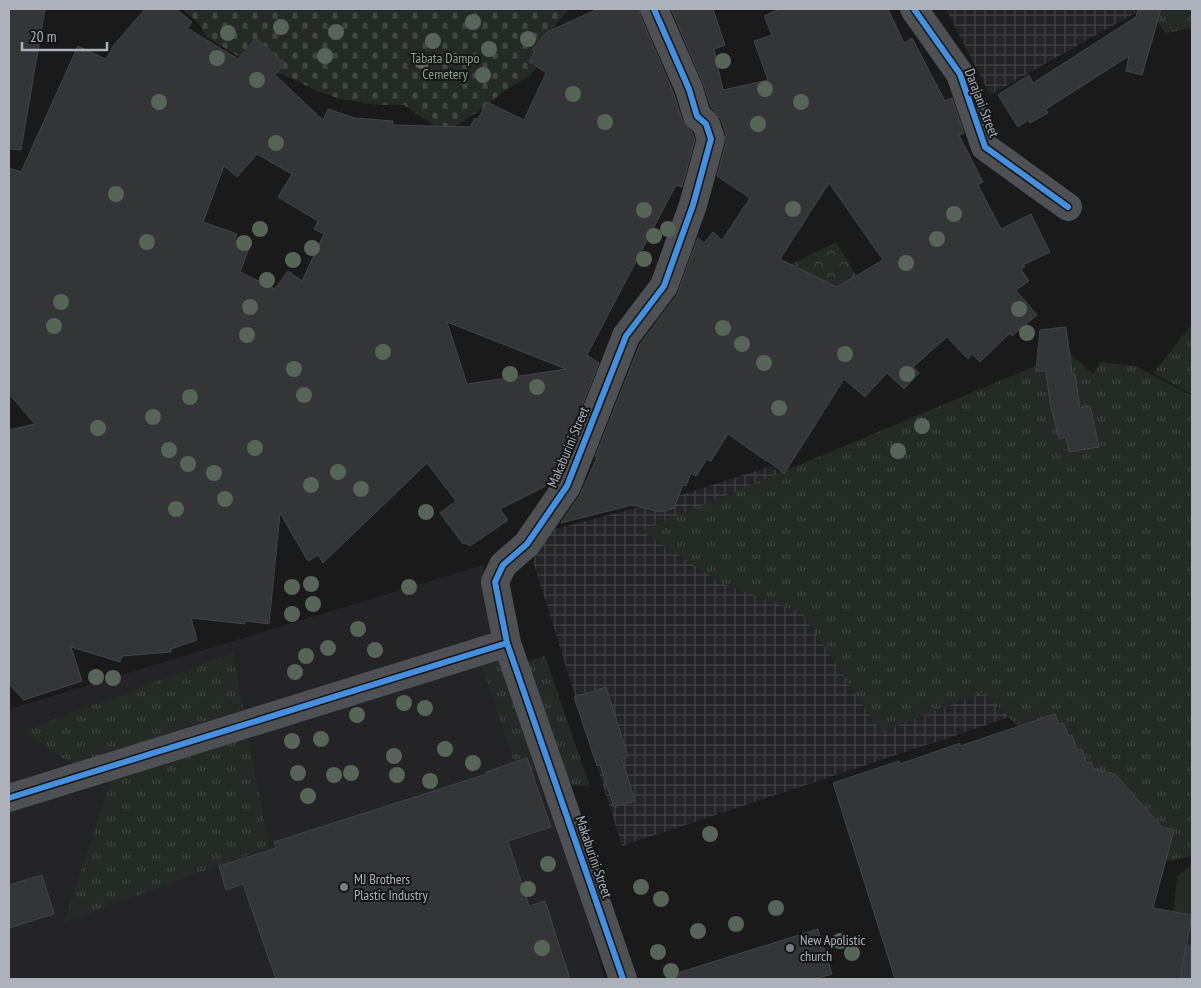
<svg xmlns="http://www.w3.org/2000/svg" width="1201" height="988" viewBox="0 0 1201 988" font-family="'PT Sans Narrow',sans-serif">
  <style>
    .built { fill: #242426 }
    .industrial { fill: url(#industrial-grid) }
    .grass { fill: url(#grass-tufts) }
    .forest { fill: url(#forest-crowns) }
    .cemetery { fill: url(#cemetery-stones) }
    .garden { fill: #242a25 }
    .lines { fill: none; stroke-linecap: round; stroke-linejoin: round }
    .river { stroke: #33393f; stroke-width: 51 }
    .building { fill: #343536; stroke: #434447; fill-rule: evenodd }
    .street { stroke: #4f5053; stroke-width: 28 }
    .cycleway-casing { stroke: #141516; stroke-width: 9 }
    .cycleway { stroke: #468fdf; stroke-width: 6 }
    .tree { fill: #566557 }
    .poi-dot { fill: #7a7c82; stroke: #141516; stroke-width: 2 }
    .labels { text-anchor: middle; stroke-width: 4; stroke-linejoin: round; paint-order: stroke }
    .park-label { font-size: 14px; fill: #87a288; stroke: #141516 }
    .street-label { font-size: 14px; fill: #adb1b9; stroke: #141516 }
    .poi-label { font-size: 14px; fill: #adb1b9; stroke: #141516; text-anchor: start }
  </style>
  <defs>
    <pattern id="industrial-grid" width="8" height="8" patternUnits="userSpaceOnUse" patternTransform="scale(1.25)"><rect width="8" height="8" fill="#242426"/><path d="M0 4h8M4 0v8" fill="none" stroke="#414143"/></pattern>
    <pattern id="grass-tufts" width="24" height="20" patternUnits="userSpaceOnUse" patternTransform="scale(1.25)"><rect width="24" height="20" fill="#242a25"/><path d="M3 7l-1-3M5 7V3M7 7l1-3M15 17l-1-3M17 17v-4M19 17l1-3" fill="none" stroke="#414643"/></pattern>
    <pattern id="forest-crowns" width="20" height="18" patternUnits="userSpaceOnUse" patternTransform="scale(1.25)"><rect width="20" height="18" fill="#242a25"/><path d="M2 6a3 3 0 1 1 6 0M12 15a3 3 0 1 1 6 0" fill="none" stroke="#414643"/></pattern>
    <pattern id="cemetery-stones" width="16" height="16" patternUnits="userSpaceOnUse" patternTransform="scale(1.25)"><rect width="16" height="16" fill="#242a25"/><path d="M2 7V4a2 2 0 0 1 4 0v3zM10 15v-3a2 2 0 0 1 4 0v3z" fill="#414643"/></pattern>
  </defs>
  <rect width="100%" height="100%" fill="#1a1a1b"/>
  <path class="built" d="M483 565 605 979H9V709Z"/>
  <path class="industrial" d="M946 9H1135V13L990 95Z
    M771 466 1050 704 622 846 533 561 547 531 659 502Z"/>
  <path class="grass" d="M1145 9H1192V28L1166 33Z
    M1192 324V394L1153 373Z
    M1069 352 1093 374 1101 362 1136 366 1192 396V856L1153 864 984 692 881 732 802 613 721 583 641 531Z
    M233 653 269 847 64 923 109 785 53 752 23 731Z
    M545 656 590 786 564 785 522 663Z
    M504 658 534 770H517L481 664Z"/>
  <path class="forest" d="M836 242 862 285 843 298 788 266Z"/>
  <path class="cemetery" d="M183 9H569L556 24 541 61 531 75 507 89 482 109 445 133 404 105H377L340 99 317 91 291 78 241 58 205 36 200 25Z"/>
  <path class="garden" d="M1192 864V979H1167L1177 877Z"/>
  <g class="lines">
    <path class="river" d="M1190 979 1192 970"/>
  </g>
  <path class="building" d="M9 9H45L21 150 9 149Z
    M145 9H176L192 22 187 28 238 59 256 38 285 63 275 75 323 120 328 109 355 118 393 121V125L470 127 475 118 478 119 487 102 524 120 546 73 529 61 535 52 532 50 547 32 598 9H639L640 15 674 94 682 120 692 133 695 139 682 187 676 185 587 355 599 363 553 479 548 485 500 509 508 520 470 546 465 543 463 544 440 513 456 501 427 463 323 563 318 555 308 561 280 513 269 624 245 621V624L191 618 197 640 171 649V652L122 656 120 662 71 647 82 681 24 700 9 684V430L35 424 9 394V168L21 172 78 46 106 59 114 45ZM257 154 292 174 278 197 318 221 314 229 324 234 302 281 288 271 275 289 240 272 250 246 235 240 237 234 203 222 224 166 237 177ZM447 322 566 369 467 384Z
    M671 9H713L725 45 714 49 723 90 768 80 754 41 772 35 764 16 780 9H888L904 43 912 38 945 101 952 98 964 133 959 135 983 182 978 185 1001 229 1031 214 1050 252 1023 265 1025 267 1021 269 1029 281 1016 290 1037 315 1012 336 1010 333 980 362 972 354 968 359 947 337 913 367 919 373 904 389 887 373 865 397 844 379 784 474 767 460 766 461 728 434 711 461 707 459 696 476 691 473 686 486 683 485 674 508 660 512 632 505 561 523 580 495 598 455 595 457 640 344 677 295 697 240 698 238 704 243 713 232 722 240 750 198 717 176 726 143V134L721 119 711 107 703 83ZM829 183 883 260 837 287 780 259Z
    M1138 9H1161L1142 75 1126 71 1129 56 1046 109 1048 113 1030 123 1028 120 1018 127 998 95 1029 75 1033 83 1136 17Z
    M1066 327 1072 374H1075L1080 408 1090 406 1099 447 1069 452 1066 437 1059 439 1050 403 1046 371H1036L1040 330Z
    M606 687 628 756 622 759 635 801 614 807 600 765 597 766 574 697Z
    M1055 714 1059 724 1063 723 1069 736 1072 735 1077 750 1082 749 1086 763 1091 762 1094 769 1115 774 1162 827 1174 830 1153 908 1192 915 1180 979H895L833 783 899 761 900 764 960 743V746Z
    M527 758 551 827 508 841 529 906 545 901 570 979H276L243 884 226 890 219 866 276 848 274 842 487 774 486 772Z
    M42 875 54 914 9 928V885Z
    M818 929 832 974 816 979H674V974Z"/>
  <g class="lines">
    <path class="street" d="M914 9 960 74 985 147 1068 207
      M9 798 507 643
      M623 979 507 643 495 582 503 565 527 544 567 486 626 336 664 286 693 205 711 139 706 124 697 116 689 89 654 9"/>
    <defs>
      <path id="cycleway" d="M914 9 960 74 985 147 1068 207
        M9 798 507 643
        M623 979 507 643 495 582 503 565 527 544 567 486 626 336 664 286 693 205 711 139 706 124 697 116 689 89 654 9"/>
    </defs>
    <use href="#cycleway" class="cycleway-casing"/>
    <use href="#cycleway" class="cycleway"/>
  </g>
  <g class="tree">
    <circle cx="473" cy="22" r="8"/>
    <circle cx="281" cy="27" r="8"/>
    <circle cx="336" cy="32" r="8"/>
    <circle cx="228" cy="33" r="8"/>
    <circle cx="528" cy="39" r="8"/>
    <circle cx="433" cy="41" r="8"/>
    <circle cx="489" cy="49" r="8"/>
    <circle cx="325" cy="56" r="8"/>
    <circle cx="217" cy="58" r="8"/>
    <circle cx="422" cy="61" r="8"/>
    <circle cx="723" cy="61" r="8"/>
    <circle cx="483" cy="75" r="8"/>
    <circle cx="257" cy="80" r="8"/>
    <circle cx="765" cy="89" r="8"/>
    <circle cx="573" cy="94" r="8"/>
    <circle cx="159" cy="102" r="8"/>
    <circle cx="801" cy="102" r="8"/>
    <circle cx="605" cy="122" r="8"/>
    <circle cx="758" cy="124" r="8"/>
    <circle cx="276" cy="143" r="8"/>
    <circle cx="116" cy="194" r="8"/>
    <circle cx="793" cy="209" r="8"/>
    <circle cx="644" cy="210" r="8"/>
    <circle cx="954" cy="214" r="8"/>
    <circle cx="260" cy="229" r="8"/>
    <circle cx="668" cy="229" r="8"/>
    <circle cx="654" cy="236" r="8"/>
    <circle cx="937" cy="239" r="8"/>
    <circle cx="147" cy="242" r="8"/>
    <circle cx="244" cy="243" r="8"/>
    <circle cx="312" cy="248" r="8"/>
    <circle cx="644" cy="259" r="8"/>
    <circle cx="293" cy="260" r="8"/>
    <circle cx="906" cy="263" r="8"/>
    <circle cx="267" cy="280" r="8"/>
    <circle cx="61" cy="302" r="8"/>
    <circle cx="250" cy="307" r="8"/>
    <circle cx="1019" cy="309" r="8"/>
    <circle cx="54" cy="326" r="8"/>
    <circle cx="723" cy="328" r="8"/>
    <circle cx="1027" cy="333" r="8"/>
    <circle cx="247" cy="335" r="8"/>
    <circle cx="742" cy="344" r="8"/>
    <circle cx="383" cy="352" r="8"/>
    <circle cx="845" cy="354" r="8"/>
    <circle cx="764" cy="363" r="8"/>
    <circle cx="294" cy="369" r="8"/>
    <circle cx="510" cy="374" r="8"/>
    <circle cx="907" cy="374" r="8"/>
    <circle cx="537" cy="387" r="8"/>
    <circle cx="304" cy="395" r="8"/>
    <circle cx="190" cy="397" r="8"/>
    <circle cx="779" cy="408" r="8"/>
    <circle cx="153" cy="417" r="8"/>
    <circle cx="922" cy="426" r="8"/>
    <circle cx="98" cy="428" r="8"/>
    <circle cx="255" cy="448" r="8"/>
    <circle cx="169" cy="450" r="8"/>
    <circle cx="898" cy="451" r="8"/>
    <circle cx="188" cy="464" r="8"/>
    <circle cx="338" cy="472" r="8"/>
    <circle cx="214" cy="473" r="8"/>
    <circle cx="311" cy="485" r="8"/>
    <circle cx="361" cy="489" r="8"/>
    <circle cx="225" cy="499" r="8"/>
    <circle cx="176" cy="509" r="8"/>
    <circle cx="426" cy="512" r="8"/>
    <circle cx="311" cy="584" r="8"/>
    <circle cx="292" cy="587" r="8"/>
    <circle cx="409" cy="587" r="8"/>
    <circle cx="313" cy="604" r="8"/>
    <circle cx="292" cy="614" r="8"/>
    <circle cx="358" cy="629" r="8"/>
    <circle cx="328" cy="648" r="8"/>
    <circle cx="375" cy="650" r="8"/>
    <circle cx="306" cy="656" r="8"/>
    <circle cx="295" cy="672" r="8"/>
    <circle cx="96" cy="677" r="8"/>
    <circle cx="113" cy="678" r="8"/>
    <circle cx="404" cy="703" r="8"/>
    <circle cx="425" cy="708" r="8"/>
    <circle cx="357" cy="715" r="8"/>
    <circle cx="321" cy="739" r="8"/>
    <circle cx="292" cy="741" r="8"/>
    <circle cx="445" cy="749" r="8"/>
    <circle cx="394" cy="756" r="8"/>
    <circle cx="473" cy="763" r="8"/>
    <circle cx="298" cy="773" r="8"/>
    <circle cx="351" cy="773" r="8"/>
    <circle cx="334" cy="775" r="8"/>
    <circle cx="397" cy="775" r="8"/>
    <circle cx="430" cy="781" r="8"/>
    <circle cx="308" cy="796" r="8"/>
    <circle cx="710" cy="834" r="8"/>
    <circle cx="548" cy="864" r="8"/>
    <circle cx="641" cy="887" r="8"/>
    <circle cx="528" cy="889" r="8"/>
    <circle cx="661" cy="899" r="8"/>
    <circle cx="776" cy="908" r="8"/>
    <circle cx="736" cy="924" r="8"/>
    <circle cx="698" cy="931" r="8"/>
    <circle cx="840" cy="941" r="8"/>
    <circle cx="542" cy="948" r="8"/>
    <circle cx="658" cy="952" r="8"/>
    <circle cx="852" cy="953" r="8"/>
    <circle cx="671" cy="971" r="8"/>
  </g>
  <g class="poi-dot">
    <circle cx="344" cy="887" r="5"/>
    <circle cx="790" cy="948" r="5"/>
  </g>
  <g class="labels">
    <g class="park-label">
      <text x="445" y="63">Tabata Dampo<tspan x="445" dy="16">Cemetery</tspan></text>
    </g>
    <g class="street-label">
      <text transform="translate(982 103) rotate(69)" y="5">Darajani Street</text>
      <text transform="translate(568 447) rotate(-67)" y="5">Makaburini Street</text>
      <text transform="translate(594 857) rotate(71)" y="5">Makaburini Street</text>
    </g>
    <g class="poi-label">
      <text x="354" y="884">MJ Brothers<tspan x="354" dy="16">Plastic Industry</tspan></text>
      <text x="800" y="945">New Apolistic<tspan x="800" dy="16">church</tspan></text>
    </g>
  </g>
  <rect width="1201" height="988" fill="none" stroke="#adb1b9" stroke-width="20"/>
  <path d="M22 42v8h85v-8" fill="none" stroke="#adb1b9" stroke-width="2.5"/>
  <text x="30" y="42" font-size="15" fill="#adb1b9" stroke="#141516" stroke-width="4" paint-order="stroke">20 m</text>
</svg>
